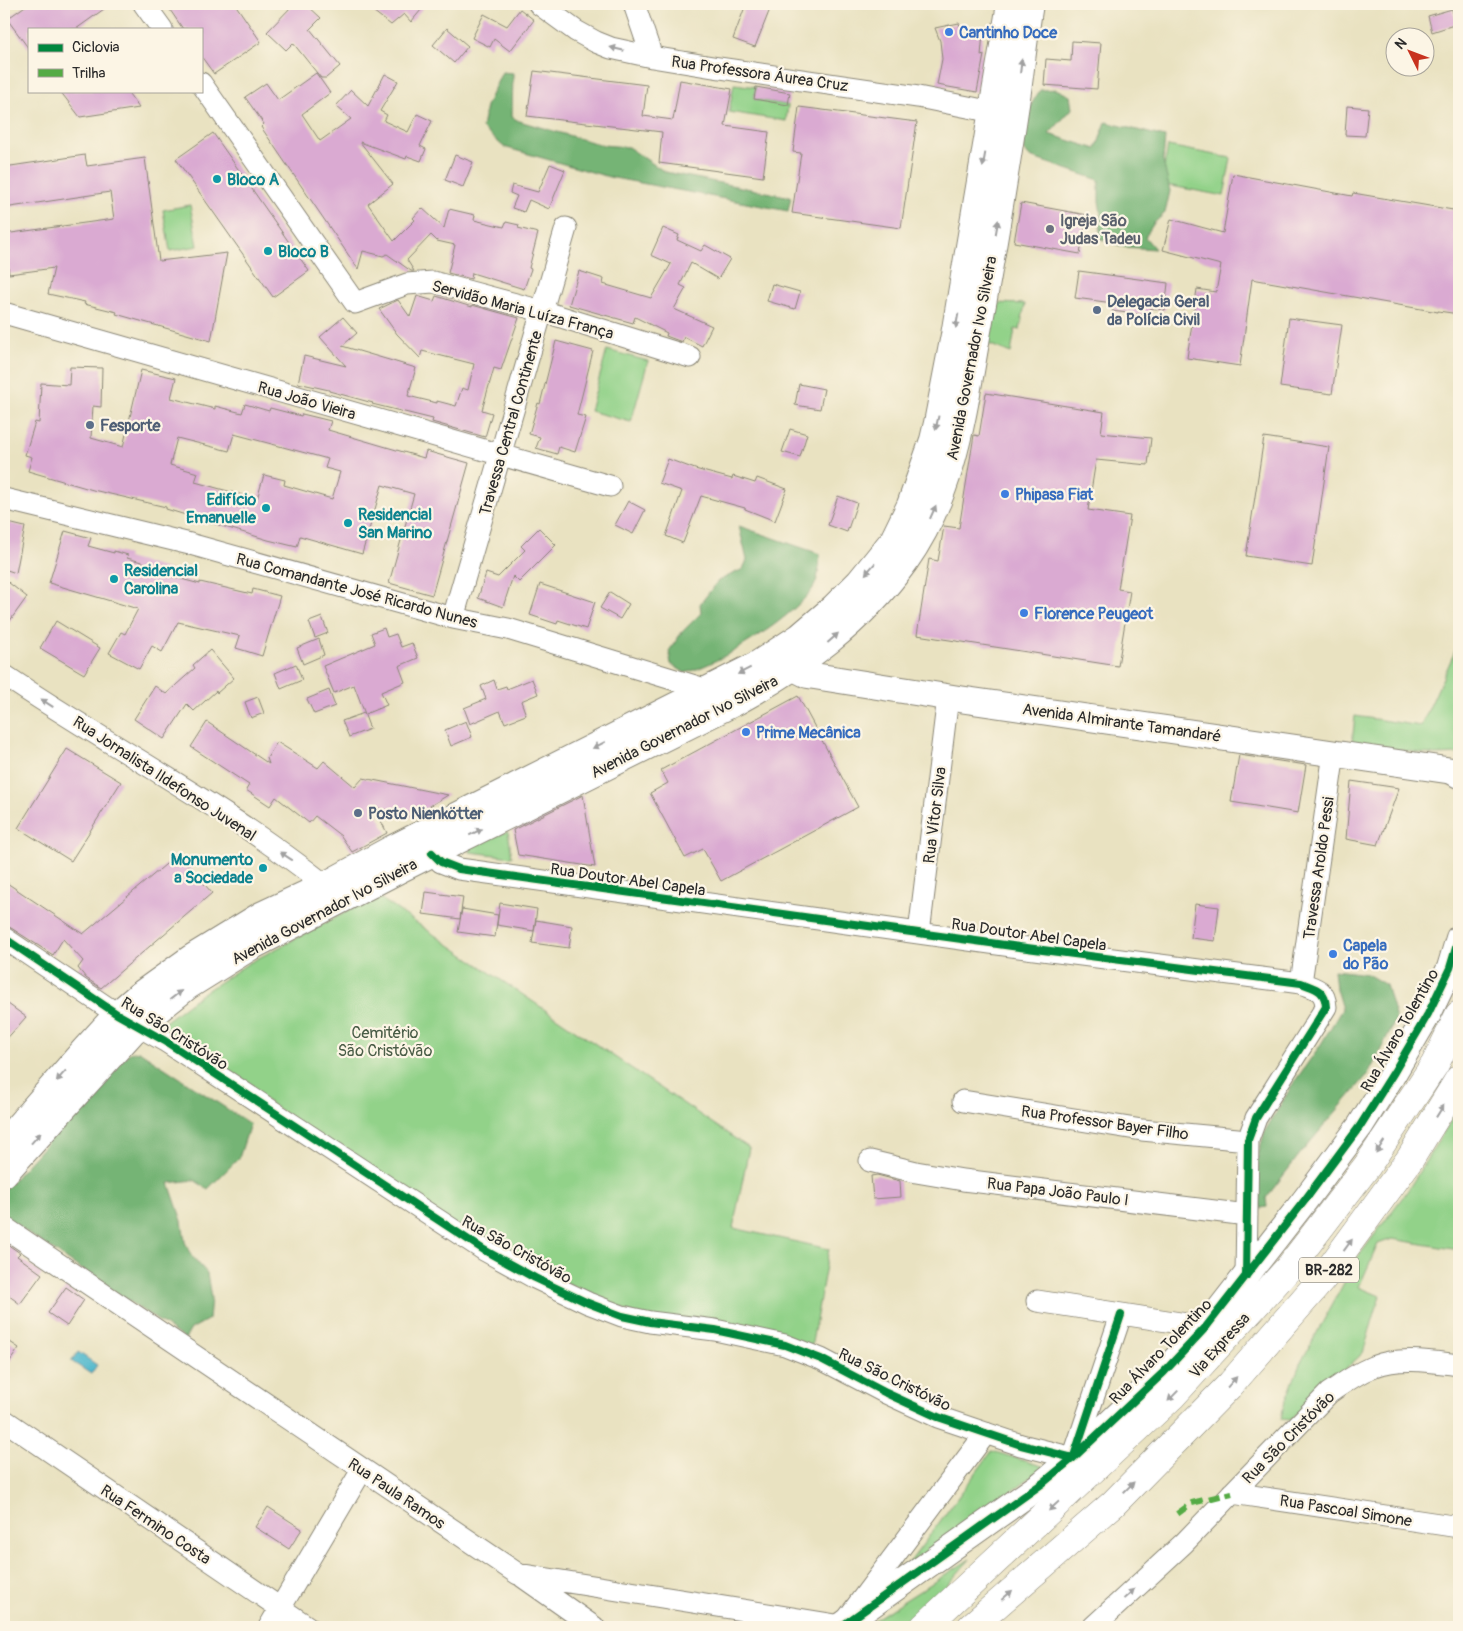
<svg xmlns="http://www.w3.org/2000/svg" width="1463" height="1631" viewBox="0 0 1463 1631" font-family="Pangolin,sans-serif">
  <style>
    .green { fill: #92d289; stroke: #5e7e5a }
    .forest { fill: #75b475; stroke: #507050 }
    .water { fill: #4eb7cc; stroke: #3c717c }
    .building { fill: #daaad2; fill-rule: evenodd }
    .lines { fill: none; stroke-linecap: round; stroke-linejoin: round }
    .minor-casing { stroke: #8a8676; stroke-width: 23 }
    .major-casing { stroke: #8a8676; stroke-width: 28 }
    .highway-casing { stroke: #8a8676; stroke-width: 29 }
    .minor { stroke: #fff; stroke-width: 21 }
    .major { stroke: #fff; stroke-width: 26 }
    .highway { stroke: #fff; stroke-width: 28 }
    .quiet { stroke: #54ab44; stroke-width: 6; stroke-dasharray: 12 6; stroke-linecap: butt }
    .cycleway-casing { stroke: #fcf5e5; stroke-width: 11 }
    .cycleway { stroke: #00873e; stroke-width: 8 }
    .oneway { fill: #a0a0a0 }
    .shop-dot { fill: #3f7fe0; stroke: #fcf5e5; stroke-width: 2 }
    .culture-dot { fill: #0f9aa8; stroke: #fcf5e5; stroke-width: 2 }
    .worship-dot { fill: #6b7280; stroke: #fcf5e5; stroke-width: 2 }
    .service-dot { fill: #5c6f8a; stroke: #fcf5e5; stroke-width: 2 }
    .labels { text-anchor: middle; stroke-width: 4.5; stroke-linejoin: round; paint-order: stroke }
    .shield { fill: #fcf5e5; stroke: #6a6863; stroke-width: 1 }
    .shield-label { font-size: 15px; font-weight: bold; fill: #2b2b2b }
    .shop-label { font-size: 16px; font-weight: bold; fill: #366cbe; stroke: #fcf5e5; text-anchor: start }
    .street-label { font-size: 16px; fill: #2b2b2b; stroke: #fcf5e5 }
    .culture-label { font-size: 16px; font-weight: bold; fill: #0d838f; stroke: #fcf5e5; text-anchor: start }
    .worship-label { font-size: 16px; font-weight: bold; fill: #5b616d; stroke: #fcf5e5; text-anchor: start }
    .service-label { font-size: 16px; font-weight: bold; fill: #4e5e75; stroke: #fcf5e5; text-anchor: start }
    .park-label { font-size: 16px; fill: #4a5d47; stroke: #fcf5e5 }
  </style>
  <rect width="100%" height="100%" fill="#fcf5e5"/>
  <filter id="ink" filterUnits="userSpaceOnUse"><feTurbulence type="fractalNoise" baseFrequency=".02" numOctaves="2"/><feDisplacementMap in="SourceGraphic" scale="10" xChannelSelector="R" yChannelSelector="G"/><feConvolveMatrix kernelMatrix="1 2 1 2 8 2 1 2 1" color-interpolation-filters="sRGB"/></filter>
  <filter id="wash" filterUnits="userSpaceOnUse"><feTurbulence type="fractalNoise" baseFrequency=".0096" numOctaves="4" result="noise"/><feDisplacementMap in="SourceGraphic" scale="20" xChannelSelector="R" yChannelSelector="G"/><feGaussianBlur stdDeviation="1.12" result="paint"/><feColorMatrix in="noise" values="0 0 0 0 0 0 0 0 0 0 0 0 0 0 0 0 0 1.4 0 .05"/><feComposite in="paint" operator="in"/></filter>
  <g filter="url(#wash)">
    <rect width="100%" height="100%" fill="#e9e2c1"/>
    <path class="green" d="M734 84 756 87 754 99 788 105 786 121 729 112Z
      M1168 146 1231 158 1224 196 1161 184Z
      M190 205 198 246 170 251 163 210Z
      M993 303 1025 304 1020 330 1015 329 1011 353 986 343Z
      M607 350 648 361 631 422 590 411Z
      M1456 649H1459V754L1435 755 1352 743 1355 716 1421 726Z
      M508 831 512 857 470 852V849L472 846Z
      M377 896 749 1148 733 1228 829 1249 811 1348 640 1317 475 1240 157 1028 200 995 249 963Z
      M1459 1107V1250L1392 1239 1378 1244 1359 1287 1380 1296 1363 1353 1290 1420 1281 1419 1284 1405 1300 1364 1358 1257 1408 1190Z
      M992 1451 1045 1467 907 1566Z
      M970 1559 928 1607 907 1627H863Z"/>
    <path class="forest" d="M502 72 513 73 512 117 519 121 602 145 628 147 665 172 791 197 788 211 609 177 504 147 482 128 486 106Z
      M1056 89 1070 96 1072 109 1049 134 1096 149 1106 122 1165 137 1163 161 1170 191 1165 213 1154 223 1145 237 1155 249 1124 247 1100 239 1101 213 1099 201V180L1030 157 1024 150 1023 141 1031 105 1040 90Z
      M739 526 820 554C819 567 819 581 811 591 788 621 721 663 685 673L671 664 669 651 682 632 701 613 700 604 718 581 743 569 747 560Z
      M1334 970 1367 974 1386 985 1396 1019 1369 1073 1300 1154 1266 1198 1267 1207 1261 1208 1255 1197V1166L1265 1131 1293 1084 1321 1044 1342 1009 1336 989Z
      M139 1051 250 1124 239 1158 208 1189 194 1180 169 1183 182 1221 185 1242 191 1255 207 1273 211 1298 209 1319 191 1329 185 1339 4 1217V1190L129 1053Z"/>
    <path class="water" d="M78 1352 97 1365 91 1374 71 1361Z"/>
    <g id="blocks">
      <path class="building" d="M28 4H111L76 29H29V49L7 19Z
        M166 4H235L261 42 214 74 201 56V29H183Z
        M294 4H306L321 18 310 29 340 66 326 78H321L293 43 286 50 267 32Z
        M364 4H426L411 22 404 14 391 25Z
        M746 4H772L755 47 733 39Z
        M520 9 534 20 510 51 494 39 490 47 472 38 484 14 507 26Z
        M1452 9 1457 24 1432 32 1428 16Z
        M959 23 963 36 983 32 981 56 984 55 977 92 937 85 942 59 940 41 935 28Z
        M447 28 468 46 454 63 433 45Z
        M1072 41 1101 43 1097 89 1044 85 1046 59 1071 61Z
        M534 71 647 85 643 116 673 120 680 80 732 89 725 126 769 132 763 177 659 163 662 132 527 116Z
        M316 73 330 93 302 114 320 141 351 119 336 106 351 90 368 106 385 74 398 81 380 111 387 115 384 121 408 132 417 114 432 121 420 146 426 149 421 161 407 156 406 159 360 142 393 184 368 204 394 241 415 220 413 218 422 208 444 228 449 209 475 215 474 220 504 227 506 222 519 225 518 228 538 233 529 268 531 269 524 289 472 273 471 279 448 273 455 245 437 241 431 235 407 260 414 271H411L387 254 383 256 363 251 358 269 261 127 264 124 245 97 266 83 278 100Z
        M756 87 790 93 788 105 754 99Z
        M60 91H127L139 108 80 117Z
        M1347 106 1368 108 1365 136 1345 135Z
        M799 107 917 122 901 228 792 213 801 153 793 152Z
        M213 133 309 271 273 297 176 159Z
        M85 155 87 166 145 158 159 261 227 253 211 341 116 314 117 312 84 304 85 302 48 294 54 268 9 274 4 234 114 219 110 192 4 208V167Z
        M455 155 473 162 463 187 445 180Z
        M550 164 565 170 549 209 529 200 524 212 512 208 517 196 510 193 512 185 538 192Z
        M1233 174 1352 196 1353 193 1459 211V223L1456 240H1459V314L1438 311V312L1252 279 1240 366 1187 358 1197 289 1216 292 1221 265 1163 250 1171 219 1223 233Z
        M1021 203 1087 215 1080 254 1014 242Z
        M663 228 679 235 677 240 701 251 705 245 730 259 718 279 691 263 680 285 686 288 674 309 712 326 702 346 684 337 682 342 666 336 667 333 635 317 633 323 569 305 579 271 604 279 603 284 651 298 671 264 651 255Z
        M1079 271 1168 283 1165 310 1151 308 1150 316 1112 311 1113 303 1075 298Z
        M772 284 800 292 795 309 767 301Z
        M417 296 434 301 436 296 472 307V305L519 318 501 370 494 368 482 410 492 413 485 437 432 422 433 419 372 404 373 403 329 391V390L298 383 304 356 346 366 320 337 343 317 357 333 342 346 416 368 408 396 437 403V401L456 406 462 388 468 390 474 364 422 351 420 358 397 334 379 309 398 300 410 317Z
        M1289 318 1342 325 1332 394 1280 387Z
        M556 341 593 351 577 415 586 417 575 452 559 447 557 454 536 448 540 437 529 434 538 403 540 404Z
        M70 367 102 368 101 407 93 406 91 438 123 447 141 370 176 378 171 398 215 409V406L242 413 245 404 269 411 270 408 301 416 302 414 331 421 328 430 424 458 426 451 469 463 432 595 389 583 414 494 382 485 362 554 300 536 297 547 268 540 166 509V507L93 490 28 471 32 457 25 455 35 422 39 423 41 383 69 385ZM234 434 328 459 325 468 340 472 332 499 284 485 285 480 264 475 257 499 195 482 198 473 170 465 177 438 229 451Z
        M799 384 824 389 820 409 795 405Z
        M986 393 1104 412 1101 433 1151 438 1148 465 1096 460 1088 510 1130 516 1118 589 1130 591 1118 666 917 635 929 559 938 561 944 526 959 528 974 435 979 436Z
        M790 429 807 434 800 457 782 452Z
        M1264 437 1329 447 1312 566 1246 556Z
        M668 459 695 469 732 479 733 476 755 483 757 478 787 489 775 521 745 509V508L701 496 683 543 666 536 682 491 659 483Z
        M838 496 857 503 847 532 828 525Z
        M628 501 645 510 633 534 615 525Z
        M4 522 25 527 16 573 4 569Z
        M539 528 556 545 519 582 513 576 503 607 478 598 486 573 498 577 525 550 521 546Z
        M65 531 91 538 88 546 114 553V551L128 555 127 558 171 570 170 576 200 584V582L252 594 253 589 280 596 262 656 236 648 240 636 178 622 162 652 152 646 139 669 109 653 121 632 125 634 138 609 49 583Z
        M4 579 27 597 4 629Z
        M540 584 595 602 586 629 558 620 557 624 530 615Z
        M610 592 629 604 620 619 600 608Z
        M322 617 328 633 315 638 309 622Z
        M56 621 100 648 84 674 40 648Z
        M384 628 387 637 396 634 401 647 412 643 418 658 399 666 405 682 381 692 387 705 365 714 354 685 334 693 323 666 375 644 371 633Z
        M319 639 324 655 303 664 297 648Z
        M210 650 234 678 217 693 216 691 194 711 187 704 164 739 134 719 155 686 166 694 195 668 193 665Z
        M296 664 302 680 281 689 275 673Z
        M532 679 538 694 521 701 526 715 505 723 500 711 470 724 464 708 486 699 481 686 494 680 497 689 506 686 507 689Z
        M329 690 335 706 314 714 307 699Z
        M798 696 858 807 721 881 703 849 685 858 650 793 668 783 661 770Z
        M258 697 264 713 251 718 245 702Z
        M364 713 370 729 349 737 342 721Z
        M466 721 472 737 451 746 445 730Z
        M207 722 269 764 267 758 277 742 318 768 324 761 355 787 363 778 448 795 412 817 374 807 387 833 352 852 341 836 315 816 309 823 276 797 270 806 246 790 249 785 191 747Z
        M67 749 121 782 71 861 18 828Z
        M1239 755 1306 765 1298 813 1231 802Z
        M1351 781 1399 788 1378 845 1346 839Z
        M583 795 595 867 518 855 513 830Z
        M178 854 212 893 101 988 86 978 78 968 83 961 63 939 53 955 11 928 4 926V881L83 934Z
        M426 892 463 897 460 919 423 914Z
        M500 903 537 909 534 931 497 925Z
        M1195 904 1219 907 1215 941 1191 938Z
        M462 909 498 915 495 937 458 932Z
        M536 920 572 926 569 948 532 943Z
        M4 1001 26 1017 4 1042Z
        M877 1175 900 1181 901 1197 873 1199 871 1176Z
        M4 1242 20 1253 17 1256 42 1274 20 1304 4 1292Z
        M66 1287 84 1300 67 1326 48 1313Z
        M4 1338 19 1348 4 1370Z
        M268 1507 302 1529 289 1549 255 1527Z"/>
    </g>
  </g>
  <g filter="url(#ink)">
    <use href="#blocks" fill-opacity="0" stroke="#8a8676" stroke-width="1"/>
    <g class="lines">
      <defs>
        <path id="minor" d="M144 4 162 29
          M539 4 576 31 596 42 611 48 652 57 713 67 918 97 993 112
          M634 4 652 57
          M201 83 355 303 407 284 433 282 542 311 690 357
          M4 313 610 486
          M4 499 190 544 453 618 508 629 708 690
          M453 618 566 228
          M4 675C109 746 225 806 325 885
          M432 853 441 862 459 869 1019 947 1301 983C1316 989 1325 989 1326 1007L1256 1118 1248 1140 1246 1276
          M919 933 948 697
          M4 938 117 1014 165 1041 484 1250 535 1278 588 1303 622 1316 650 1322 715 1330 785 1345 821 1359 886 1393 938 1417 1021 1445 1073 1458 1121 1315
          M1301 983 1334 753
          M963 1101 1142 1130 1248 1140
          M870 1161 916 1172 963 1180 1247 1215
          M4 1227 518 1574 842 1626 986 1433
          M1037 1301 1206 1327
          M4 1420 308 1627
          M1232 1493 1459 1527
          M523 1577 594 1627
          M269 1627 362 1470
          M1093 1627 1184 1543 1329 1393C1344 1383 1358 1372 1375 1366 1400 1356 1434 1362 1459 1365"/>
        <path id="major" d="M794 668 808 675 959 699 1446 770 1452 771 1459 775
          M4 1142 84 1050 117 1014 138 996 191 958 261 915 325 885 391 849 756 665 799 637 834 607 859 582 893 540 910 505 933 440 937 423 954 335 1010 4
          M4 1174 138 1026 187 987 251 947 284 930 401 869 738 701C803 665 861 623 905 562 955 491 963 414 978 331 993 251 1006 171 1018 91 1022 62 1025 33 1030 4
          M840 1627 1043 1483 1073 1458 1164 1372 1206 1327 1305 1200 1360 1126 1394 1072 1428 1014 1450 968 1459 938"/>
        <path id="highway" d="M924 1627 1172 1396 1288 1269 1367 1166 1435 1064 1459 1015
          M971 1627 1113 1504 1231 1384 1323 1278 1410 1159 1459 1079"/>
      </defs>
      <use href="#minor" class="minor-casing"/>
      <use href="#major" class="major-casing"/>
      <use href="#highway" class="highway-casing"/>
      <use href="#minor" class="minor"/>
      <use href="#major" class="major"/>
      <use href="#highway" class="highway"/>
      <path class="quiet" d="M1177 1514 1192 1503 1232 1493"/>
      <defs>
        <path id="cycleway" d="M432 853 441 862 459 869 1019 947 1301 983C1316 989 1325 989 1326 1007L1256 1118 1248 1140 1246 1276
          M4 938 117 1014 165 1041 484 1250 535 1278 588 1303 622 1316 650 1322 715 1330 785 1345 821 1359 886 1393 938 1417 1021 1445 1073 1458
          M1074 1456 1121 1315
          M842 1626 1043 1483 1073 1458 1164 1372 1206 1327 1305 1200 1360 1126 1394 1072 1428 1014 1450 968 1459 938"/>
      </defs>
      <use href="#cycleway" class="cycleway-casing"/>
      <use href="#cycleway" class="cycleway"/>
    </g>
    <defs><path id="oneway-solid" d="M-6-.8H1V-3.2L6.5 0L1 3.2V.8H-6Z" transform="scale(1.25)"/></defs>
    <g class="oneway">
      <use href="#oneway-solid" transform="translate(617 49) rotate(-166)"/>
      <use href="#oneway-solid" transform="translate(1021 66) rotate(-83)"/>
      <use href="#oneway-solid" transform="translate(984 160) rotate(100)"/>
      <use href="#oneway-solid" transform="translate(997 227) rotate(-80)"/>
      <use href="#oneway-solid" transform="translate(957 321) rotate(100)"/>
      <use href="#oneway-solid" transform="translate(937 423) rotate(102)"/>
      <use href="#oneway-solid" transform="translate(933 512) rotate(-66)"/>
      <use href="#oneway-solid" transform="translate(870 569) rotate(131)"/>
      <use href="#oneway-solid" transform="translate(833 638) rotate(-42)"/>
      <use href="#oneway-solid" transform="translate(744 671) rotate(153)"/>
      <use href="#oneway-solid" transform="translate(47 703) rotate(-147)"/>
      <use href="#oneway-solid" transform="translate(599 745) rotate(153)"/>
      <use href="#oneway-solid" transform="translate(476 832) rotate(-26)"/>
      <use href="#oneway-solid" transform="translate(286 856) rotate(-146)"/>
      <use href="#oneway-solid" transform="translate(176 995) rotate(-38)"/>
      <use href="#oneway-solid" transform="translate(61 1076) rotate(131)"/>
      <use href="#oneway-solid" transform="translate(1440 1111) rotate(-58)"/>
      <use href="#oneway-solid" transform="translate(36 1138) rotate(-48)"/>
      <use href="#oneway-solid" transform="translate(1380 1147) rotate(124)"/>
      <use href="#oneway-solid" transform="translate(1348 1245) rotate(-54)"/>
      <use href="#oneway-solid" transform="translate(1232 1382) rotate(-48)"/>
      <use href="#oneway-solid" transform="translate(1173 1396) rotate(134)"/>
      <use href="#oneway-solid" transform="translate(1129 1487) rotate(-45)"/>
      <use href="#oneway-solid" transform="translate(1054 1506) rotate(137)"/>
      <use href="#oneway-solid" transform="translate(1129 1594) rotate(-43)"/>
      <use href="#oneway-solid" transform="translate(1007 1595) rotate(-41)"/>
    </g>
  </g>
  <g class="shop-dot">
    <circle cx="949" cy="32" r="5"/>
    <circle cx="1005" cy="494" r="5"/>
    <circle cx="1024" cy="613" r="5"/>
    <circle cx="746" cy="732" r="5"/>
    <circle cx="1333" cy="954" r="5"/>
  </g>
  <g class="culture-dot">
    <circle cx="217" cy="179" r="5"/>
    <circle cx="268" cy="251" r="5"/>
    <circle cx="266" cy="508" r="5"/>
    <circle cx="348" cy="523" r="5"/>
    <circle cx="114" cy="579" r="5"/>
    <circle cx="263" cy="868" r="5"/>
  </g>
  <circle class="worship-dot" cx="1050" cy="229" r="5"/>
  <g class="service-dot">
    <circle cx="1097" cy="310" r="5"/>
    <circle cx="90" cy="425" r="5"/>
    <circle cx="358" cy="813" r="5"/>
  </g>
  <g class="labels">
    <rect class="shield" x="1299" y="1257.5" width="60" height="25" rx="4"/>
    <g class="shield-label">
      <text x="1329" y="1275">BR-282</text>
    </g>
    <g class="shop-label">
      <text x="959" y="38">Cantinho Doce</text>
      <text x="1015" y="500">Phipasa Fiat</text>
      <text x="1034" y="619">Florence Peugeot</text>
      <text x="756" y="738">Prime Mecânica</text>
      <text x="1343" y="951">Capela<tspan x="1343" dy="18">do Pão</tspan></text>
    </g>
    <g class="street-label">
      <text transform="translate(760 73) rotate(8)" y="6">Rua Professora Áurea Cruz</text>
      <text transform="translate(523 309) rotate(15)" y="6">Servidão Maria Luíza França</text>
      <text transform="translate(971 358) rotate(-79)" y="6">Avenida Governador Ivo Silveira</text>
      <text transform="translate(307 400) rotate(16)" y="6">Rua João Vieira</text>
      <text transform="translate(510 423) rotate(-74)" y="6">Travessa Central Continente</text>
      <text transform="translate(357 590) rotate(15)" y="6">Rua Comandante José Ricardo Nunes</text>
      <text transform="translate(1122 722) rotate(8)" y="6">Avenida Almirante Tamandaré</text>
      <text transform="translate(684 726) rotate(-27)" y="6">Avenida Governador Ivo Silveira</text>
      <text transform="translate(165 778) rotate(33)" y="6">Rua Jornalista Ildefonso Juvenal</text>
      <text transform="translate(934 815) rotate(-83)" y="6">Rua Vítor Silva</text>
      <text transform="translate(1318 868) rotate(-82)" y="6">Travessa Aroldo Pessi</text>
      <text transform="translate(628 879) rotate(8)" y="6">Rua Doutor Abel Capela</text>
      <text transform="translate(324 911) rotate(-28)" y="6">Avenida Governador Ivo Silveira</text>
      <text transform="translate(1029 934) rotate(8)" y="6">Rua Doutor Abel Capela</text>
      <text transform="translate(1399 1030) rotate(-60)" y="6">Rua Álvaro Tolentino</text>
      <text transform="translate(175 1033) rotate(32)" y="6">Rua São Cristóvão</text>
      <text transform="translate(1105 1122) rotate(8)" y="6">Rua Professor Bayer Filho</text>
      <text transform="translate(1058 1191) rotate(7)" y="6">Rua Papa João Paulo I</text>
      <text transform="translate(517 1249) rotate(29)" y="6">Rua São Cristóvão</text>
      <text transform="translate(1219 1345) rotate(-48)" y="6">Via Expressa</text>
      <text transform="translate(1160 1351) rotate(-46)" y="6">Rua Álvaro Tolentino</text>
      <text transform="translate(895 1379) rotate(26)" y="6">Rua São Cristóvão</text>
      <text transform="translate(1288 1437) rotate(-45)" y="6">Rua São Cristóvão</text>
      <text transform="translate(397 1493) rotate(34)" y="6">Rua Paula Ramos</text>
      <text transform="translate(1346 1510) rotate(9)" y="6">Rua Pascoal Simone</text>
      <text transform="translate(156 1524) rotate(34)" y="6">Rua Fermino Costa</text>
    </g>
    <g class="culture-label">
      <text x="227" y="185">Bloco A</text>
      <text x="278" y="257">Bloco B</text>
      <text x="256" y="505" text-anchor="end">Edifício<tspan x="256" dy="18">Emanuelle</tspan></text>
      <text x="358" y="520">Residencial<tspan x="358" dy="18">San Marino</tspan></text>
      <text x="124" y="576">Residencial<tspan x="124" dy="18">Carolina</tspan></text>
      <text x="253" y="865" text-anchor="end">Monumento<tspan x="253" dy="18">a Sociedade</tspan></text>
    </g>
    <g class="worship-label">
      <text x="1060" y="226">Igreja São<tspan x="1060" dy="18">Judas Tadeu</tspan></text>
    </g>
    <g class="service-label">
      <text x="1107" y="307">Delegacia Geral<tspan x="1107" dy="18">da Polícia Civil</tspan></text>
      <text x="100" y="431">Fesporte</text>
      <text x="368" y="819">Posto Nienkötter</text>
    </g>
    <g class="park-label">
      <text x="385" y="1038">Cemitério<tspan x="385" dy="18">São Cristóvão</tspan></text>
    </g>
  </g>
  <rect width="1463" height="1631" fill="none" stroke="#fcf5e5" stroke-width="20"/>
  <rect x="28" y="28" width="175" height="65" fill="#fcf5e5" stroke="#a8a49b"/>
  <rect x="38" y="44" width="25" height="8" fill="#00873e" stroke="#a8a49b"/>
  <text x="72" y="52" font-size="15" fill="#2b2b2b">Ciclovia</text>
  <rect x="38" y="69" width="25" height="8" fill="#54ab44" stroke="#a8a49b"/>
  <text x="72" y="78" font-size="15" fill="#2b2b2b">Trilha</text>
  <g transform="translate(1410 52) rotate(312)"><circle r="24" fill="#fcf5e5" stroke="#a8a49b"/>
  <path d="M0-4L9 19L0 12L-9 19Z" fill="#c8321e"/>
  <text y="-8" font-size="14" font-weight="bold" text-anchor="middle" fill="#2b2b2b">N</text>
  </g>
</svg>
